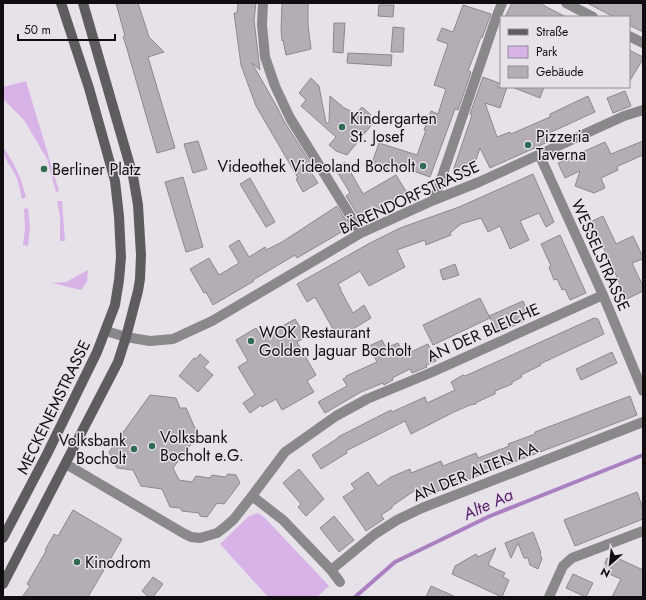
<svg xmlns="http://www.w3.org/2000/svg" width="646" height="600" viewBox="0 0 646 600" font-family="Jost,sans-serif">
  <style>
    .green { fill: #d7b3e8 }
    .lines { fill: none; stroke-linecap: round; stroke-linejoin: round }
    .stream { stroke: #ab80c0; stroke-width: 4 }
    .building { fill: #b3aeb5; stroke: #8d888f }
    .street { stroke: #8a888b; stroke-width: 10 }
    .secondary { stroke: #5f5c60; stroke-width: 10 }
    .poi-dot { fill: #316a53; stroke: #e7e2e9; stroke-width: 1.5 }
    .labels { text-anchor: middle; stroke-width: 3; stroke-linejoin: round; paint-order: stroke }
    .poi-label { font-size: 16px; fill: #0f0d0f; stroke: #e7e2e9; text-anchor: start }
    .street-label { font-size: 16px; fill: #0f0d0f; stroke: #e7e2e9 }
    .water-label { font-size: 17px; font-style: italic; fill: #561f6c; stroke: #e7e2e9 }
  </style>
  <rect width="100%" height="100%" fill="#e7e2e9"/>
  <path class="green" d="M26 81 59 191 56 192 47 159 24 120 3 99V87Z
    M3 147C15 164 21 177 26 197L22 199C20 191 19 184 16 176 11 166 3 158 3 147Z
    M57 201H62L65 241H60V216Z
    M28 208 30 228 28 246 23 245 25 229 24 209Z
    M88 270 87 282 81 290 52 283 66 282Z
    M258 513 265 518 329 586 317 597H268L220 544 249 516Z"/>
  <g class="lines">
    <path class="stream" d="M355 597 395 562 490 516 643 455"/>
  </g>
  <path class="building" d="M116 3H138L149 37 164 52 148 57 175 148 157 153 125 42 123 37 125 36Z
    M238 3H256L254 20 260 70 252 63 277 107 284 121 313 167 309 169 318 183 303 192 296 179 298 178 256 106 241 65 234 13H237Z
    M282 3H308V25L311 49 286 55 283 40 282 41 281 30Z
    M512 3H539L566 17H505Z
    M587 3H638L643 5V32L629 25V17H614Z
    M379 5H394L393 17 378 16Z
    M463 5 491 14 482 38 481 37 468 71 471 72 458 110 455 109 430 177 388 162 394 171 372 163 379 143 417 155 426 130H424L431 111 438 114 446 89 434 85 448 44 437 40 442 28 453 32Z
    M334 23H345L343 53 333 52Z
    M393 27 404 28 403 52H391Z
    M629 50 643 57V59L629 82Z
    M348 53 392 55 391 66 347 63Z
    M483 77 499 83 497 87H507L500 108 485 103 497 137 510 132 511 134 550 117V114L588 96 595 112 547 134 550 141 490 168 480 148 470 177 453 171 472 115 470 114Z
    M311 78 319 86 326 123H329L330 96 343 107 356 114 362 107 371 115 369 118 374 122 347 155 336 151 329 145 336 137 301 106 306 100 299 93Z
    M512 87H544L540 98Z
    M625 91 631 106 613 113 607 98Z
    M198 141 207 169 193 173 184 144Z
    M643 141V155L618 166 617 167 618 170 601 178 605 188 594 193 575 186 580 171 565 178 558 163 605 142 611 154Z
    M345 162 363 194 396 175 407 193 361 220 346 196 350 193 335 168Z
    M533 174 554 222 546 227 539 213 520 221 529 240 510 249 500 226 488 232 481 218 461 224 450 233 451 235 426 245 425 240 397 250 405 267 369 286 360 271 338 284 341 289H340L353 313 364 305 371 318 338 338 315 297 307 302 297 284 370 243 400 228 459 207Z
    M183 177 203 247 186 252 165 182Z
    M250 178 275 222 266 227 240 184Z
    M337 206 350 227 297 258 295 255 253 280 254 281 213 305 206 292 204 293 190 269 209 258 219 275 239 263 229 246 239 240 249 257 265 247 266 250 282 242Z
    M603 216 616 244 633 236 643 257V259L632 263 643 286V291L627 299 599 238 594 240 586 224Z
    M560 235 586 293 570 300 565 289 562 290 557 279 554 280 549 267 551 266 541 244Z
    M455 264 459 275 443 280 440 270Z
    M480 298 490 318 433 345 423 325Z
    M523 301 527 310 520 313 524 321 498 333 489 316Z
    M594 318 598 319 604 334 540 364 541 365 521 375 522 377 512 382V384L495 391V394L477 402 476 404 470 405 454 412 411 434 405 421 346 451 347 453 321 469 312 455 338 438V437L391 410 392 412 425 397 427 403 455 390 451 382 463 375 465 376Z
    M295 319 306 337 297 342 316 375 307 381 314 392 282 410 276 399 262 407 261 405 250 413 243 403 255 395 238 367 248 361 236 340 256 328 262 338Z
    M382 340 386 348 398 343 404 355 428 344 436 361 426 365 427 367 412 373 410 369 392 378 393 380 384 385 383 383 361 392 325 413 318 402 347 386 343 379 347 377 346 376 377 362 369 346Z
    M612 352 617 363 581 380 576 369Z
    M200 354 209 362 204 367 213 375 198 392 179 376 194 358 196 359Z
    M150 395 176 398 180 408H186L198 435 173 468 179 480 192 482 196 476 210 478 212 475 225 477 228 474 236 475 240 483 224 504 217 503 207 517 200 516 199 513 182 511 180 508 170 507 162 489 141 486 133 470 117 468 109 452Z
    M630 396 637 415 420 498 417 489 392 506V508L381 515 384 519 366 531 343 497 355 489 351 484 368 472 378 486 391 477 410 469 411 473 441 461 443 466 476 453 478 458 504 448 509 446 508 444 535 434V432Z
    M299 469 324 499 306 516 298 507 301 504 283 483Z
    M637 492 643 508V519L575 546 564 520Z
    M73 510 122 539 88 597H22L30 586 27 584 46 551 45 550 54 534 58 536Z
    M334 516 354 540 339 552 320 528Z
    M533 532 541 553 540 554 542 559 538 569 530 565 528 558H524L518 543 511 558 505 543Z
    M496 548 488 565 505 573 503 577 509 580 502 597 452 574 455 566 476 554 478 557Z
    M613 556 643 570V597H612L621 579 602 571 607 558 611 560Z
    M573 574 593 583 586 597 566 588Z
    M153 577 163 584 153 597H149L142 591Z
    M431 586 456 597H426Z"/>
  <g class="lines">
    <path class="street" d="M263 3 262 25 265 57 275 86 290 118 361 233
      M566 3 593 17
      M629 36 643 43
      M539 154 603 295 643 391
      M434 200 496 18 502 3
      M106 331 126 337 150 341 173 339 212 321 361 233 434 200 479 182 624 116 643 110
      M66 464 183 533 191 537 200 538 217 533 225 527 234 519 252 496 285 452 336 416 367 399 430 373 603 295
      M252 496 283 520 331 570 340 582
      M331 570 375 534 397 520 422 508 643 422
      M549 597 563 566 572 558 643 531"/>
    <path class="secondary" d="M3 538 47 454 97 352 115 305 119 280 121 257 119 216 115 181 89 88 61 3
      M3 584 118 362 126 337 138 291 140 279 141 255 138 205 133 176 83 3"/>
  </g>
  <g class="poi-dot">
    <circle cx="342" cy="127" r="4"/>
    <circle cx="528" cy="145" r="4"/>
    <circle cx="423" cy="166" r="4"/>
    <circle cx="44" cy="169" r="4"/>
    <circle cx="251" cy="341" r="4"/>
    <circle cx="152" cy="446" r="4"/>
    <circle cx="134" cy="449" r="4"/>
    <circle cx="77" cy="562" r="4"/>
  </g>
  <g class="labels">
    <g class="poi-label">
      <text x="350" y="124">Kindergarten<tspan x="350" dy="18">St. Josef</tspan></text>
      <text x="536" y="142">Pizzeria<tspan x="536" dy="18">Taverna</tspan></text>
      <text x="415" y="172" text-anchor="end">Videothek Videoland Bocholt</text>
      <text x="52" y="175">Berliner Platz</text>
      <text x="259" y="338">WOK Restaurant<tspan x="259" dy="18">Golden Jaguar Bocholt</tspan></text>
      <text x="160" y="443">Volksbank<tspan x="160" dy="18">Bocholt e.G.</tspan></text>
      <text x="126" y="446" text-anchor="end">Volksbank<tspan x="126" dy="18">Bocholt</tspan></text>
      <text x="85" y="568">Kinodrom</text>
    </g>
    <g class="street-label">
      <text transform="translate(409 197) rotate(-25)" y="6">BÄRENDORFSTRASSE</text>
      <text transform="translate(601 255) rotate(66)" y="6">WESSELSTRASSE</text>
      <text transform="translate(483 332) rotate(-24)" y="6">AN DER BLEICHE</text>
      <text transform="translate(53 407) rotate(-64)" y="6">MECKENEMSTRASSE</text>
      <text transform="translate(475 471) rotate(-22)" y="6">AN DER ALTEN AA</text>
    </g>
    <g class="water-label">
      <text transform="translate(488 504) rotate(-24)" y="6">Alte Aa</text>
    </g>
  </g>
  <rect width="646" height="600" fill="none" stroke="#0f0d0f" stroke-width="8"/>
  <rect x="500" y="16" width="130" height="72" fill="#e7e2e9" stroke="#918d92"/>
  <rect x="508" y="29" width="20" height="6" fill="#5f5c60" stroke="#918d92"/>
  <text x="536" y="36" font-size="12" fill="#0f0d0f">Straße</text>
  <rect x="508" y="46" width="20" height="12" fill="#d7b3e8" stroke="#918d92"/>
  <text x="536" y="56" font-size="12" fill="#0f0d0f">Park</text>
  <rect x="508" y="66" width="20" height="12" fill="#b3aeb5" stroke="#918d92"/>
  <text x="536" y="76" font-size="12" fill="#0f0d0f">Gebäude</text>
  <g transform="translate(610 564) rotate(208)" stroke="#e7e2e9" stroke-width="3" paint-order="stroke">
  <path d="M0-3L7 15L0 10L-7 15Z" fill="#0f0d0f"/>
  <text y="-6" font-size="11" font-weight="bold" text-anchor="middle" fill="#0f0d0f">N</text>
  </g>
  <path d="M18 34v6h97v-6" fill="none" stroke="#0f0d0f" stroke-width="2"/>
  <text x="24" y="34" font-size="12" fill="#0f0d0f" stroke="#e7e2e9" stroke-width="3" paint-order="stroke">50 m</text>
</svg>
